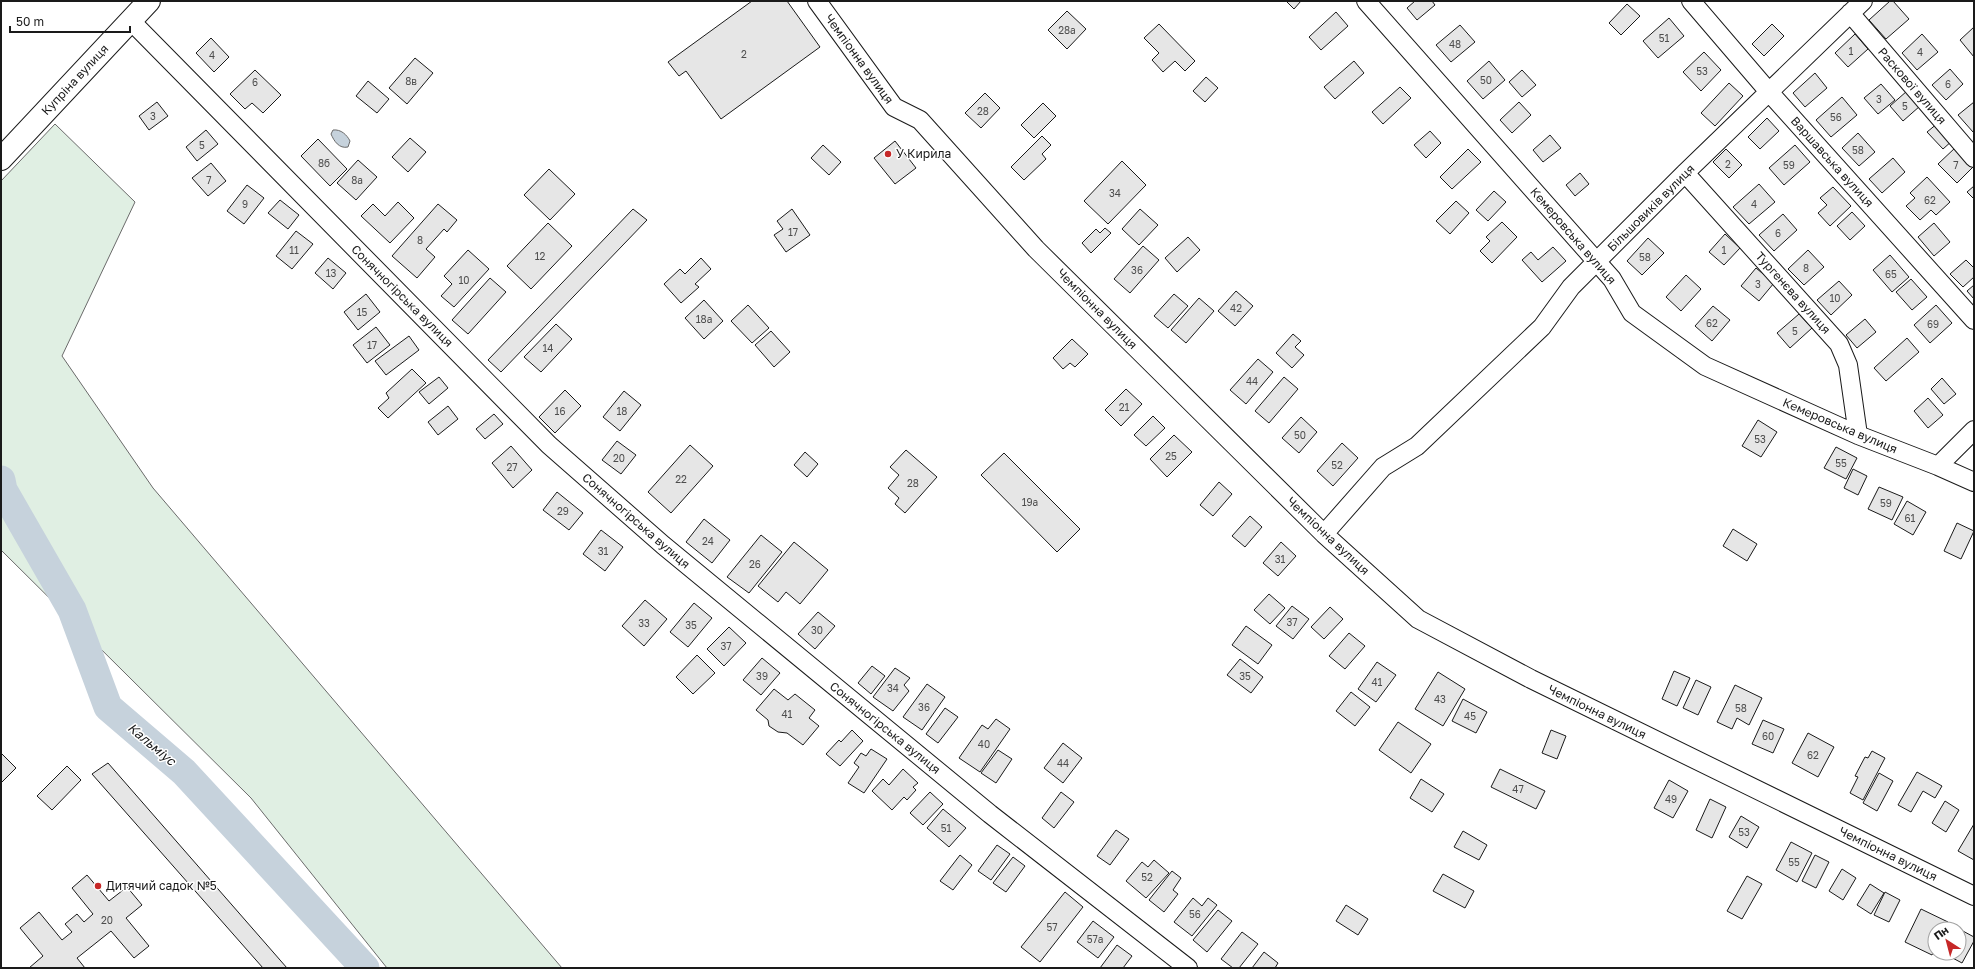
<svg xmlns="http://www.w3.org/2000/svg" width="1975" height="969" viewBox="0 0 1975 969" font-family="'Golos Text',sans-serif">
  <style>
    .green { fill: #e0efe3; stroke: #6a6a6a }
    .water { fill: #c6d2dc; stroke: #6a6a6a }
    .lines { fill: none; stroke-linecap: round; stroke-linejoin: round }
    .river { stroke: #c6d2dc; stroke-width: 29 }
    .building { fill: #e6e6e6; stroke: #1a1a1a }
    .minor-casing { stroke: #1a1a1a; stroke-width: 20 }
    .major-casing { stroke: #1a1a1a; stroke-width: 24 }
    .minor { stroke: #fff; stroke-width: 18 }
    .major { stroke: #fff; stroke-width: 22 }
    .poi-dot { fill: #c62828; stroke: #fff; stroke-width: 1.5 }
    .labels { text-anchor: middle; stroke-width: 3; stroke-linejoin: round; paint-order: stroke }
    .number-label { font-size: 10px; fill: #4d4d4d }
    .street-label { font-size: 12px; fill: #1a1a1a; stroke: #fff }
    .poi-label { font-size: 12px; fill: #1a1a1a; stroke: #fff; text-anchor: start }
    .water-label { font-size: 13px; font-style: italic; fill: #1a1a1a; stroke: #fff }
  </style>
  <rect width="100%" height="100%" fill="#fff"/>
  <path class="green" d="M55 124 135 202 62 356 153 488 562 968H387L251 798 1 550V181Z"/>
  <path class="water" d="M333 130C341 129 347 135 350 141L348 147C339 149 334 141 331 134Z"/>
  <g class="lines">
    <path class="river" d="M1 480 3 490 72 610 108 707 184 772 365 968"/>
  </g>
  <path class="building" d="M752 1H787L820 47 721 119 686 71 679 76 668 62Z
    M1286 1H1301L1294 9Z
    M1415 1H1432L1435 5 1417 20 1407 8Z
    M1890 1H1893L1909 19 1886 39 1869 20Z
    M1627 4 1640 16 1621 35 1609 23Z
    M1067 11 1086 29 1067 49 1048 30Z
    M1336 12 1348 26 1321 50 1309 37Z
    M1669 18 1684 36 1658 58 1643 41Z
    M1159 24 1195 61 1185 71 1175 61 1163 72 1152 60 1159 53 1144 38Z
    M1772 24 1784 36 1764 56 1752 44Z
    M1460 25 1475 42 1451 62 1436 45Z
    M1974 27V57L1960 40Z
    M1855 34 1868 49 1848 67 1835 53Z
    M1922 34 1938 52 1917 70 1902 53Z
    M211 38 229 57 214 72 196 53Z
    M1704 52 1721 70 1701 91 1683 72Z
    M415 58 433 73 407 104 389 88Z
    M1354 61 1364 73 1335 99 1324 87Z
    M1489 61 1505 80 1483 99 1467 81Z
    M1950 69 1963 84 1946 100 1932 85Z
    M255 70 281 95 263 113 252 103 245 109 230 94Z
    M1522 70 1536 85 1522 97 1509 82Z
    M1815 73 1827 88 1805 107 1793 93Z
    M1206 77 1218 88 1205 102 1193 91Z
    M368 81 389 99 377 113 356 96Z
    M1729 83 1743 96 1715 126 1701 113Z
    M1881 84 1895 100 1878 114 1864 98Z
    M1400 87 1411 98 1383 124 1372 112Z
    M1907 91 1920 106 1903 121 1890 106Z
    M985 93 1000 108 981 128 965 113Z
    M1842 97 1857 115 1831 137 1816 120Z
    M157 102 168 116 149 130 139 116Z
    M1519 102 1531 115 1512 133 1500 120Z
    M1974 102V131L1973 132 1958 115Z
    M1043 103 1056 116 1034 138 1021 125Z
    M1767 118 1779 131 1760 149 1748 137Z
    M1938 123 1953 140 1943 149 1927 132Z
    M206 130 218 144 197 161 186 147Z
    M1430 131 1441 143 1426 158 1414 145Z
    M1858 133 1875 152 1859 166 1842 148Z
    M1550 135 1561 148 1543 162 1533 150Z
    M1042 136 1051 145 1042 154 1046 159 1024 180 1011 167Z
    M410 138 426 152 408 172 392 157Z
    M318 139 347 169 330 186 301 156Z
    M895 141 916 168 895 184 874 158Z
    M823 145 841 162 829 175 811 158Z
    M1795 145 1810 162 1784 185 1769 168Z
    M1956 147 1974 166 1957 183 1938 164Z
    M1468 149 1481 162 1452 189 1440 177Z
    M1726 149 1742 165 1729 178 1713 162Z
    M1893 158 1905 172 1882 193 1869 179Z
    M358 160 377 177 356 200 337 183Z
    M1122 161 1146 185 1108 224 1084 201Z
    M211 163 226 181 208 196 192 178Z
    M549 169 575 194 550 220 524 195Z
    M1580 173 1589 184 1575 196 1566 185Z
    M1927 177 1950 202 1936 215 1931 210 1920 220 1906 206 1915 198 1910 193Z
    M1759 184 1775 202 1749 224 1733 207Z
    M247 185 264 198 244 224 227 211Z
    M1974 186V199L1967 192Z
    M1833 187 1851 206 1830 226 1818 213 1827 205 1820 198Z
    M1494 191 1506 202 1488 221 1476 210Z
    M280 200 299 215 288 229 268 213Z
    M1456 201 1469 213 1450 234 1436 221Z
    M398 202 414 218 390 243 361 216 373 204 385 216Z
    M438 204 457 220 447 232 444 229 426 249 435 257 417 278 392 256Z
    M633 209 647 220 501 372 488 360Z
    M792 209 810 235 786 252 774 235 783 229 777 221Z
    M1140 209 1158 225 1139 245 1122 229Z
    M1852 212 1865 226 1850 240 1837 226Z
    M1783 214 1797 230 1774 251 1759 235Z
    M1502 222 1517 237 1492 263 1480 251 1490 241 1486 237Z
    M548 223 572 246 531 289 507 266Z
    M1934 223 1950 242 1934 256 1918 237Z
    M1105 228 1111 233 1091 253 1082 243 1096 229 1100 233Z
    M296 231 313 244 292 269 276 256Z
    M1725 234 1740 248 1724 265 1709 252Z
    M1188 237 1200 250 1177 272 1165 258Z
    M1648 238 1664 253 1642 275 1627 261Z
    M1143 246 1159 260 1130 293 1114 279Z
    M1553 247 1566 261 1542 282 1522 260 1531 252 1538 260Z
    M468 250 489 269 454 307 441 296 452 284 444 276Z
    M1808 250 1824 267 1804 285 1788 269Z
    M1890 255 1909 277 1892 292 1873 270Z
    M328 258 346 273 333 289 315 273Z
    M701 258 711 269 695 284 699 287 681 303 664 284 680 269 685 274Z
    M1966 260 1974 268V277L1963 287 1950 274Z
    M1756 268 1774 283 1759 301 1741 286Z
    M1686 275 1701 289 1681 311 1666 297Z
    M490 278 506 292 468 334 452 320Z
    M1911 279 1927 297 1912 310 1896 292Z
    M1839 281 1852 295 1831 315 1817 300Z
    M1974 285V299L1967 291Z
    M1236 291 1253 306 1235 326 1218 311Z
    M366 294 380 312 358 330 344 312Z
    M1174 294 1188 306 1168 328 1154 316Z
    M1199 298 1214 311 1186 343 1171 330Z
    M704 300 723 321 704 339 685 318Z
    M748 305 769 328 752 343 731 321Z
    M1936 305 1952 323 1930 343 1914 325Z
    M1713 306 1730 320 1712 341 1695 326Z
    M1799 314 1812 328 1790 348 1777 333Z
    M1865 319 1876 332 1857 348 1846 335Z
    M556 324 572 339 541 372 524 357Z
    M376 327 390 345 367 363 353 345Z
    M771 331 790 352 774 367 755 345Z
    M1293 334 1301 341 1295 347 1304 355 1292 368 1276 353Z
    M409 336 419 350 386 375 375 361Z
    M1907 338 1919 352 1886 381 1874 368Z
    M1072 339 1088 354 1075 367 1070 363 1063 369 1053 358Z
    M1258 359 1273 372 1246 404 1230 390Z
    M412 369 426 383 388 418 378 408 389 398 386 393Z
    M439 377 448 388 429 404 419 392Z
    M1284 377 1298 389 1269 423 1255 411Z
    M1942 378 1956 394 1944 404 1931 389Z
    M1126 389 1142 404 1121 426 1105 410Z
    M565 390 581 406 555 433 539 417Z
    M624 391 641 405 620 431 603 417Z
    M1928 398 1943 415 1928 428 1914 411Z
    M448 406 458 419 438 435 428 422Z
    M494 414 503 424 485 439 476 429Z
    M1153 416 1165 428 1146 446 1134 435Z
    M1301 417 1317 432 1299 453 1282 438Z
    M1758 420 1777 432 1761 457 1742 446Z
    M1174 435 1192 452 1167 477 1150 459Z
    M617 441 636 455 621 474 602 460Z
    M1342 443 1358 458 1333 486 1317 471Z
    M690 445 713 466 671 513 648 492Z
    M511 446 532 470 513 488 492 463Z
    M1836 447 1857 458 1846 479 1824 468Z
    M906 450 937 477 905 513 895 504 899 498 888 488 899 475 890 467Z
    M805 452 818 464 807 477 794 465Z
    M1004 453 1080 529 1057 552 981 475Z
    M1853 469 1867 476 1858 495 1844 488Z
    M1219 482 1232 494 1213 516 1200 505Z
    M1879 487 1903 497 1892 520 1868 509Z
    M557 492 583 513 569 530 543 510Z
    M1907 501 1926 512 1913 535 1894 524Z
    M1250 516 1262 527 1245 547 1232 536Z
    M704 519 730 540 712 563 686 542Z
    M1957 523 1974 531 1961 559 1944 551Z
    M1733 529 1757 544 1747 561 1723 546Z
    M601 530 623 547 605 571 583 554Z
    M761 535 782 552 749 593 727 577Z
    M794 542 828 570 800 604 786 592 778 602 758 586Z
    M1281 542 1296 556 1278 576 1263 563Z
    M1269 594 1285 608 1270 624 1254 610Z
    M645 600 667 619 644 646 622 626Z
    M694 603 712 618 688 647 670 632Z
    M1292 606 1309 619 1293 639 1276 626Z
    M1330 607 1343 619 1324 639 1311 627Z
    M818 612 835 626 815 649 798 634Z
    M1246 626 1272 645 1258 664 1232 645Z
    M729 627 746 643 724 666 707 649Z
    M1349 633 1365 646 1345 669 1329 656Z
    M697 655 715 673 693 694 676 677Z
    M762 658 780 673 761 695 743 680Z
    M1240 659 1263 677 1251 693 1227 675Z
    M1377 662 1396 675 1376 702 1358 689Z
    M872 666 885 676 871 694 858 683Z
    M895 668 910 678 904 685 909 691 893 711 873 697Z
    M1674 671 1690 678 1677 706 1662 699Z
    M1438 672 1465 689 1443 726 1415 709Z
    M1696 680 1711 687 1698 715 1683 708Z
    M927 684 945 697 922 730 903 717Z
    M1735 685 1762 698 1749 725 1737 718 1732 729 1717 722Z
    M774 689 788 700 795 694 815 710 809 718 819 726 803 745 787 733 778 732 769 726 768 720 756 710Z
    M1351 692 1370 707 1355 726 1336 711Z
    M1463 699 1487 712 1476 733 1452 721Z
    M945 708 958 717 938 743 926 734Z
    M996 719 1010 729 980 772 959 758 982 725 988 729Z
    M1763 720 1784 729 1773 753 1752 744Z
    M1398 722 1431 744 1411 773 1379 750Z
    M852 730 863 741 840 766 826 754 839 740 841 742Z
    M1551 730 1566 736 1557 759 1542 753Z
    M1808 733 1834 747 1818 777 1792 763Z
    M1063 743 1082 758 1063 783 1044 768Z
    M871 749 887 759 864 793 848 783 859 767 854 763 861 753 866 756Z
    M998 750 1012 759 996 783 981 773Z
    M1872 751 1885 758 1863 800 1850 793 1858 777 1855 776 1865 757 1868 758Z
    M1 753 16 768 1 783Z
    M108 763 287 968H263L92 774Z
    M67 766 81 780 52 810 37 796Z
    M903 769 918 783 913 787 916 790 907 800 904 797 892 810 872 791 883 779 889 785Z
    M1500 769 1545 791 1536 809 1491 787Z
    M1917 772 1942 786 1935 798 1923 791 1911 812 1898 805Z
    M1879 773 1893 781 1877 811 1863 803Z
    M1421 779 1444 794 1432 812 1410 798Z
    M1669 780 1688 791 1673 818 1654 808Z
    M930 792 943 804 923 825 910 813Z
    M1061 792 1074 802 1054 828 1042 818Z
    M1710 799 1726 807 1712 838 1696 830Z
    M1945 801 1959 810 1946 832 1932 823Z
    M943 809 966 828 949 847 927 828Z
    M1741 816 1759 827 1747 848 1729 837Z
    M1974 824V860L1958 851Z
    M1116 830 1129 839 1110 865 1097 856Z
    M1463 831 1487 845 1479 860 1454 847Z
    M1791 842 1812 853 1797 882 1776 870Z
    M997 845 1010 854 991 880 978 871Z
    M960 855 972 865 953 890 940 881Z
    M1815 855 1829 862 1816 888 1802 881Z
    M1013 857 1025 866 1006 892 993 883Z
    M1154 860 1169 873 1146 898 1126 881 1142 862 1148 867Z
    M1842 869 1856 878 1843 900 1829 891Z
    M1172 871 1181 878 1173 890 1178 894 1164 912 1149 900Z
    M1443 874 1474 891 1465 908 1433 891Z
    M87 875 109 901 127 887 142 905 126 918 149 946 134 958 111 931 77 958 85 968H29L43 956 20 928 39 912 62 940 72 932 65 924 77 914 84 922 93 914 72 888Z
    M1747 876 1762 884 1742 919 1727 911Z
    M1870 884 1884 893 1871 914 1857 905Z
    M1065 892 1083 907 1040 962 1021 947Z
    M1885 892 1900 900 1889 922 1874 915Z
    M1193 898 1202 906 1208 898 1217 905 1192 936 1174 922Z
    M1346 905 1368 919 1358 935 1336 921Z
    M1921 909 1948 922 1944 929H1935V948L1932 955 1905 942Z
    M1218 910 1232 921 1207 952 1193 940Z
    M1093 921 1114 937 1098 958 1077 942Z
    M1961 930 1974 937V941L1962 963 1947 955 1948 953H1959V933Z
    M1242 932 1258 944 1239 968H1233L1221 959Z
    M1117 945 1132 956 1123 968H1100Z
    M1264 952 1278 963 1275 968H1252Z"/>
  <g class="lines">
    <defs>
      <path id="minor" d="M817 1 894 107 920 120 1036 249 1324 534 1418 619 1531 679 1974 896
        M1366 1 1612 279 1632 313 1705 366 1858 435 1938 466 1974 482
        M1691 1 1769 92 1974 320
        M1850 13 1974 158
        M130 20 549 445 663 545 990 814 1188 968
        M1685 173 1839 344 1848 365 1858 435
        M1938 466 1974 430
        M1324 534 1383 467 1417 446 1542 327 1571 287 1685 173 1863 1"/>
      <path id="major" d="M1 159 149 1"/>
    </defs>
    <use href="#minor" class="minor-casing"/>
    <use href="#major" class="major-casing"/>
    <use href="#minor" class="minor"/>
    <use href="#major" class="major"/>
  </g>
  <g class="poi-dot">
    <circle cx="888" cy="154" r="4"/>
    <circle cx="98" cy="886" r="4"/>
  </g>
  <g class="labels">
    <g class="number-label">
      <text x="1067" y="34">28а</text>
      <text x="1664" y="42">51</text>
      <text x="1455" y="48">48</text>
      <text x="1851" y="55">1</text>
      <text x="1920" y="56">4</text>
      <text x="744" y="58">2</text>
      <text x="212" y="59">4</text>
      <text x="1702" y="75">53</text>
      <text x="1486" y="84">50</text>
      <text x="411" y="85">8в</text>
      <text x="255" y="86">6</text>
      <text x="1948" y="88">6</text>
      <text x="1879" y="103">3</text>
      <text x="1905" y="110">5</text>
      <text x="983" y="115">28</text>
      <text x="153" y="120">3</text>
      <text x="1836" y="121">56</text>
      <text x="202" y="149">5</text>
      <text x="1858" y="154">58</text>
      <text x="324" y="167">8б</text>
      <text x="1728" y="168">2</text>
      <text x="1789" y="169">59</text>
      <text x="1956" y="169">7</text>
      <text x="209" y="184">7</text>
      <text x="357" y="184">8а</text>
      <text x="1115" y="197">34</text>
      <text x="1930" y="204">62</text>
      <text x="245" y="208">9</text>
      <text x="1754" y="208">4</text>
      <text x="793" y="236">17</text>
      <text x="1778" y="237">6</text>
      <text x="420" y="244">8</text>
      <text x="294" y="254">11</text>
      <text x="1724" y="254">1</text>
      <text x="540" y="260">12</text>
      <text x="1645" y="261">58</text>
      <text x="1806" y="272">8</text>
      <text x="1137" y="274">36</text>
      <text x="331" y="277">13</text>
      <text x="1891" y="278">65</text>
      <text x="464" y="284">10</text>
      <text x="1758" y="288">3</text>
      <text x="1835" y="302">10</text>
      <text x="1236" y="312">42</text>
      <text x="362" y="316">15</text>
      <text x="704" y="323">18а</text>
      <text x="1712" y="327">62</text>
      <text x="1933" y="328">69</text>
      <text x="1795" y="335">5</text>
      <text x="372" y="349">17</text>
      <text x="548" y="352">14</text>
      <text x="1252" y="385">44</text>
      <text x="1124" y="411">21</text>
      <text x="560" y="415">16</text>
      <text x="622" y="415">18</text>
      <text x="1300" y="439">50</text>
      <text x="1760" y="443">53</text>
      <text x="1171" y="460">25</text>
      <text x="619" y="462">20</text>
      <text x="1841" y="467">55</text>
      <text x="1337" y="469">52</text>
      <text x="512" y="471">27</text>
      <text x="681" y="483">22</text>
      <text x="913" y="487">28</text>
      <text x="1030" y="506">19а</text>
      <text x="1886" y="507">59</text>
      <text x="563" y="515">29</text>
      <text x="1910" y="522">61</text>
      <text x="708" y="545">24</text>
      <text x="603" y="555">31</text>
      <text x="1280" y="563">31</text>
      <text x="755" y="568">26</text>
      <text x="1292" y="626">37</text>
      <text x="644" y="627">33</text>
      <text x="691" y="629">35</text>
      <text x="817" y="634">30</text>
      <text x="726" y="650">37</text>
      <text x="762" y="680">39</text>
      <text x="1245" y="680">35</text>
      <text x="1377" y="686">41</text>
      <text x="893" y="692">34</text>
      <text x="1440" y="703">43</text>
      <text x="924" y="711">36</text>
      <text x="1741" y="712">58</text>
      <text x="787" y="718">41</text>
      <text x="1470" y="720">45</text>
      <text x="1768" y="740">60</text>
      <text x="984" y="748">40</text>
      <text x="1813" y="759">62</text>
      <text x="1063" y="767">44</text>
      <text x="1518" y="793">47</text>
      <text x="1671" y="803">49</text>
      <text x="946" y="832">51</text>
      <text x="1744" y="836">53</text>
      <text x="1794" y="866">55</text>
      <text x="1147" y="881">52</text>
      <text x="1195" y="918">56</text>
      <text x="107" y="924">20</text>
      <text x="1052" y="931">57</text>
      <text x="1095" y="943">57а</text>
    </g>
    <g class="street-label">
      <text transform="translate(859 59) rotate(54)" y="4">Чемпіонна вулиця</text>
      <text transform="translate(75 80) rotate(-47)" y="4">Купріна вулиця</text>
      <text transform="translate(1912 86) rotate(49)" y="4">Раскової вулиця</text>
      <text transform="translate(1832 162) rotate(48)" y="4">Варшавська вулиця</text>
      <text transform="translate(1651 208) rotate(-45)" y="4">Більшовиків вулиця</text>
      <text transform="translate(1573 236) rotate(49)" y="4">Кемеровська вулиця</text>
      <text transform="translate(1793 293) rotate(48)" y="4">Тургенєва вулиця</text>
      <text transform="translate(402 296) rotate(45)" y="4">Сонячногірська вулиця</text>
      <text transform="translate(1097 309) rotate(45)" y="4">Чемпіонна вулиця</text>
      <text transform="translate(1840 426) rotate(23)" y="4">Кемеровська вулиця</text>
      <text transform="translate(636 521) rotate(41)" y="4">Сонячногірська вулиця</text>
      <text transform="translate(1328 536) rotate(43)" y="4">Чемпіонна вулиця</text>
      <text transform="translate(1597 712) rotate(26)" y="4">Чемпіонна вулиця</text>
      <text transform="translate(885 728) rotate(39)" y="4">Сонячногірська вулиця</text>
      <text transform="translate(1888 854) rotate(26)" y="4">Чемпіонна вулиця</text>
    </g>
    <g class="poi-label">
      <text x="896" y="158">У Кирила</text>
      <text x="106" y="890">Дитячий садок №5</text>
    </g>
    <g class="water-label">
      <text transform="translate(152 744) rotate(40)" y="5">Кальміус</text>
    </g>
  </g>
  <rect width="1975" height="969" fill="none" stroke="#1a1a1a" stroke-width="4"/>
  <g transform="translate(1947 941) rotate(324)"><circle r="19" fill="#ffffff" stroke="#a3a3a3"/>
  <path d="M0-3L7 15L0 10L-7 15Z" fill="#c62828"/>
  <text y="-6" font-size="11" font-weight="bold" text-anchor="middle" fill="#1a1a1a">Пн</text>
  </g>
  <path d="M10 26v6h120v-6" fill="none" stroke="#1a1a1a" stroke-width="2"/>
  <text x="16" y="26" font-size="12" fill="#1a1a1a" stroke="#ffffff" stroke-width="3" paint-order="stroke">50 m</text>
</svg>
